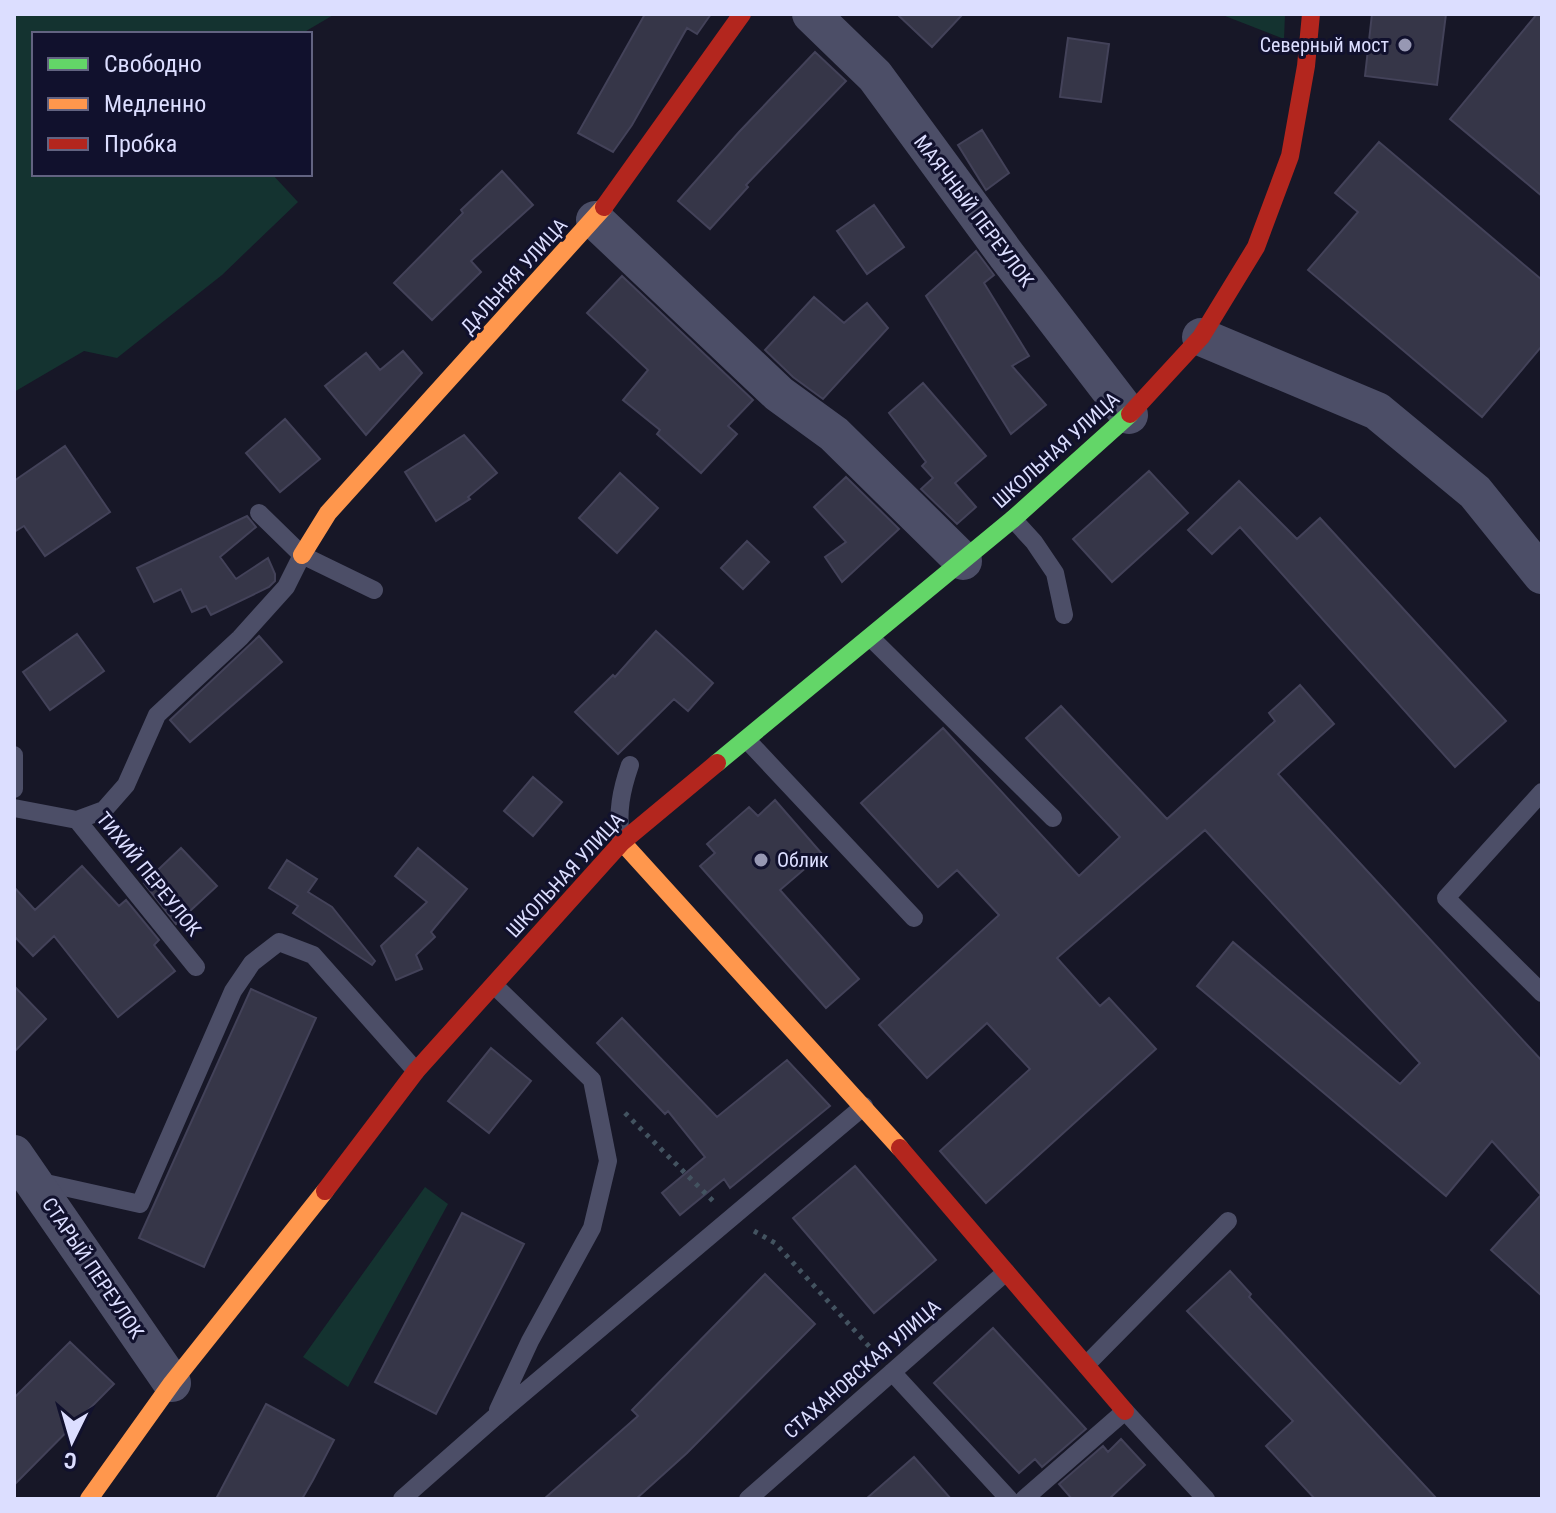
<svg xmlns="http://www.w3.org/2000/svg" width="1556" height="1513" viewBox="0 0 1556 1513" font-family="'Roboto Condensed',sans-serif">
  <style>
    .green { fill: #143330 }
    .building { fill: #363648; stroke: #434259; stroke-width: 2 }
    .lines { fill: none; stroke-linecap: round; stroke-linejoin: round }
    .path { stroke: #435360; stroke-width: 5; stroke-dasharray: 4 6; stroke-linecap: butt }
    .lane { stroke: #4c4e67; stroke-width: 18 }
    .street { stroke: #4c4e67; stroke-width: 38 }
    .fast { stroke: #63d668; stroke-width: 18 }
    .slow { stroke: #ff974d; stroke-width: 18 }
    .jam { stroke: #b3261e; stroke-width: 18 }
    .poi-dot { fill: #9798b3; stroke: #11112d; stroke-width: 3 }
    .labels { text-anchor: middle; stroke-width: 6; stroke-linejoin: round; paint-order: stroke }
    .poi-label { font-size: 20px; fill: #dcdeff; stroke: #11112d; text-anchor: end }
    .street-label { font-size: 20px; fill: #dcdeff; stroke: #11112d }
  </style>
  <rect width="100%" height="100%" fill="#171727"/>
  <path class="green" d="M14 14H335L301 34H34V174H272L298 202 222 275 117 358 84 351 14 392Z
    M1220 14H1285L1284 39Z
    M425 1187 448 1204 348 1387 303 1357Z"/>
  <path class="building" d="M645 14H711L697 34 687 28 632 125 613 152 578 133Z
    M897 14H963L932 47Z
    M1372 14H1446L1437 85 1365 76Z
    M1537 14H1542V196L1450 119Z
    M1068 38 1109 44 1101 102 1060 97Z
    M815 52 846 81 746 185 748 187 710 229 678 201 739 132Z
    M982 130 1009 173 986 190 958 145Z
    M1379 142 1542 280V346L1482 417 1308 270 1358 212 1335 193Z
    M502 171 533 205 471 261 481 272 432 320 394 283 463 213 461 210Z
    M874 205 904 247 867 274 837 231Z
    M976 251 994 275 984 283 1029 356 1012 366 1046 405 1011 434 926 296Z
    M622 276 753 400 728 426 737 434 701 473 657 434 660 430 623 400 648 370 587 313Z
    M814 297 844 323 867 303 888 328 823 399 793 377 765 350Z
    M403 351 422 373 366 435 325 386 366 353 380 370Z
    M923 383 986 456 955 483 976 507 957 524 921 489 933 478 922 466 926 462 889 413Z
    M285 419 320 459 280 492 246 453Z
    M464 435 497 473 468 497 470 499 436 521 405 472Z
    M65 446 110 512 45 556 24 526 14 532V481Z
    M1149 471 1188 513 1112 582 1073 539Z
    M620 473 658 508 617 553 579 518Z
    M846 477 899 529 842 582 825 557 846 542 814 507Z
    M1239 481 1297 539 1320 518 1506 721 1455 767 1240 527 1212 554 1188 530Z
    M247 516 256 527 220 557 236 579 268 558 275 574V581L269 587 211 615 206 606 192 612 181 589 154 602 137 568Z
    M747 541 769 562 743 589 721 568Z
    M656 631 713 683 688 711 674 699 618 754 575 712 613 675 615 677Z
    M77 634 104 671 50 710 23 672Z
    M259 636 282 662 190 742 170 720Z
    M1300 685 1334 724 1278 774 1542 1061V1296L1491 1250 1541 1195 1492 1141 1446 1196 1197 986 1233 942 1400 1084 1420 1063 1205 830 1057 958 1100 1006 1109 998 1156 1049 986 1203 940 1151 1030 1069 987 1023 927 1078 879 1025 999 915 957 870 938 887 861 803 943 728 1079 876 1120 837 1026 738 1061 706 1167 819 1275 721 1269 713Z
    M533 777 562 802 533 836 504 811Z
    M775 800 822 854 780 890 859 979 826 1008 700 866 715 853 707 844 749 807 758 816Z
    M181 848 217 886 176 924 144 883Z
    M418 848 467 889 431 932 435 937 416 955 422 969 396 980 381 946 427 902 395 876Z
    M287 860 317 879 308 892 332 907 375 961 372 965 293 913 298 906 269 888Z
    M82 866 119 906 126 900 159 940 154 945 175 971 118 1017 54 936 33 956 14 936V887L35 910Z
    M14 986 46 1019 14 1052Z
    M251 989 316 1018 204 1267 139 1238Z
    M622 1018 717 1117 787 1060 830 1106 730 1188 724 1179 680 1215 662 1193 705 1157 668 1111 665 1114 597 1043Z
    M491 1048 531 1081 489 1133 448 1101Z
    M855 1166 936 1260 874 1313 793 1218Z
    M462 1213 524 1244 436 1414 375 1382Z
    M1230 1271 1251 1294 1249 1297 1437 1499H1315L1266 1446 1293 1421 1187 1311Z
    M765 1274 815 1324 687 1453 636 1499H544L638 1416 632 1410Z
    M993 1328 1086 1429 1042 1467 1035 1459 1019 1473 934 1383Z
    M70 1342 114 1384 14 1485V1398Z
    M266 1404 334 1440 313 1480 302 1499H216Z
    M1121 1439 1145 1465 1109 1499H1072L1059 1484 1103 1446 1108 1452Z
    M914 1457 951 1499H866Z"/>
  <g class="lines">
    <path class="path" d="M625 1113 714 1202
      M754 1231 775 1243 876 1354"/>
    <path class="lane" d="M259 513 302 555 374 590
      M1013 519 1034 542 1055 573 1064 615
      M871 638 1053 818
      M747 740 914 918
      M14 755V789
      M1542 792 1446 898 1542 993
      M14 808 77 820 196 967
      M77 820 104 810 126 785 157 715 240 638 286 587 302 555
      M621 839C617 812 621 791 630 765
      M494 985 592 1080 608 1161 592 1228 530 1341 498 1410
      M37 1181 140 1204 233 991 252 963 279 942 313 955 416 1071
      M1086 1365 1228 1221
      M892 1372 1009 1499
      M402 1499 495 1417 864 1106
      M748 1499 1006 1272
      M1024 1499 1125 1411 1206 1499"/>
    <path class="street" d="M811 14 875 76 1007 256 1129 415
      M595 220 779 394 834 434 963 561
      M1201 337 1377 411 1475 492 1542 575
      M14 1154 172 1383"/>
    <path class="fast" d="M717 763 1013 519 1130 414"/>
    <path class="slow" d="M302 555 328 513 604 207
      M622 842 900 1148
      M89 1499 172 1383 325 1191"/>
    <path class="jam" d="M604 207 742 14
      M1130 414 1201 337 1256 247 1290 156 1306 66 1311 14
      M900 1148 1125 1411
      M325 1191 416 1071 622 842 717 763"/>
  </g>
  <g class="poi-dot">
    <circle cx="1405" cy="45" r="8"/>
    <circle cx="761" cy="860" r="8"/>
  </g>
  <g class="labels">
    <g class="poi-label">
      <text x="1389" y="52">Северный мост</text>
      <text x="777" y="867" text-anchor="start">Облик</text>
    </g>
    <g class="street-label">
      <text transform="translate(974 211) rotate(53)" y="7">МАЯЧНЫЙ ПЕРЕУЛОК</text>
      <text transform="translate(514 276) rotate(-48)" y="7">ДАЛЬНЯЯ УЛИЦА</text>
      <text transform="translate(1056 450) rotate(-42)" y="7">ШКОЛЬНАЯ УЛИЦА</text>
      <text transform="translate(149 874) rotate(51)" y="7">ТИХИЙ ПЕРЕУЛОК</text>
      <text transform="translate(565 875) rotate(-47)" y="7">ШКОЛЬНАЯ УЛИЦА</text>
      <text transform="translate(93 1268) rotate(56)" y="7">СТАРЫЙ ПЕРЕУЛОК</text>
      <text transform="translate(862 1369) rotate(-41)" y="7">СТАХАНОВСКАЯ УЛИЦА</text>
    </g>
  </g>
  <rect width="1556" height="1513" fill="none" stroke="#dcdeff" stroke-width="32"/>
  <rect x="32" y="32" width="280" height="144" fill="#11112d" stroke="#626381" stroke-width="2"/>
  <rect x="48" y="58" width="40" height="12" fill="#63d668" stroke="#626381" stroke-width="2"/>
  <text x="104" y="72" font-size="24" fill="#dcdeff">Свободно</text>
  <rect x="48" y="98" width="40" height="12" fill="#ff974d" stroke="#626381" stroke-width="2"/>
  <text x="104" y="112" font-size="24" fill="#dcdeff">Медленно</text>
  <rect x="48" y="138" width="40" height="12" fill="#b3261e" stroke="#626381" stroke-width="2"/>
  <text x="104" y="152" font-size="24" fill="#dcdeff">Пробка</text>
  <g transform="translate(72 1441) rotate(185)" stroke="#11112d" stroke-width="6" paint-order="stroke">
  <path d="M0-6L14 30L0 20L-14 30Z" fill="#dcdeff"/>
  <text y="-12" font-size="22" font-weight="bold" text-anchor="middle" fill="#dcdeff">С</text>
  </g>
</svg>
